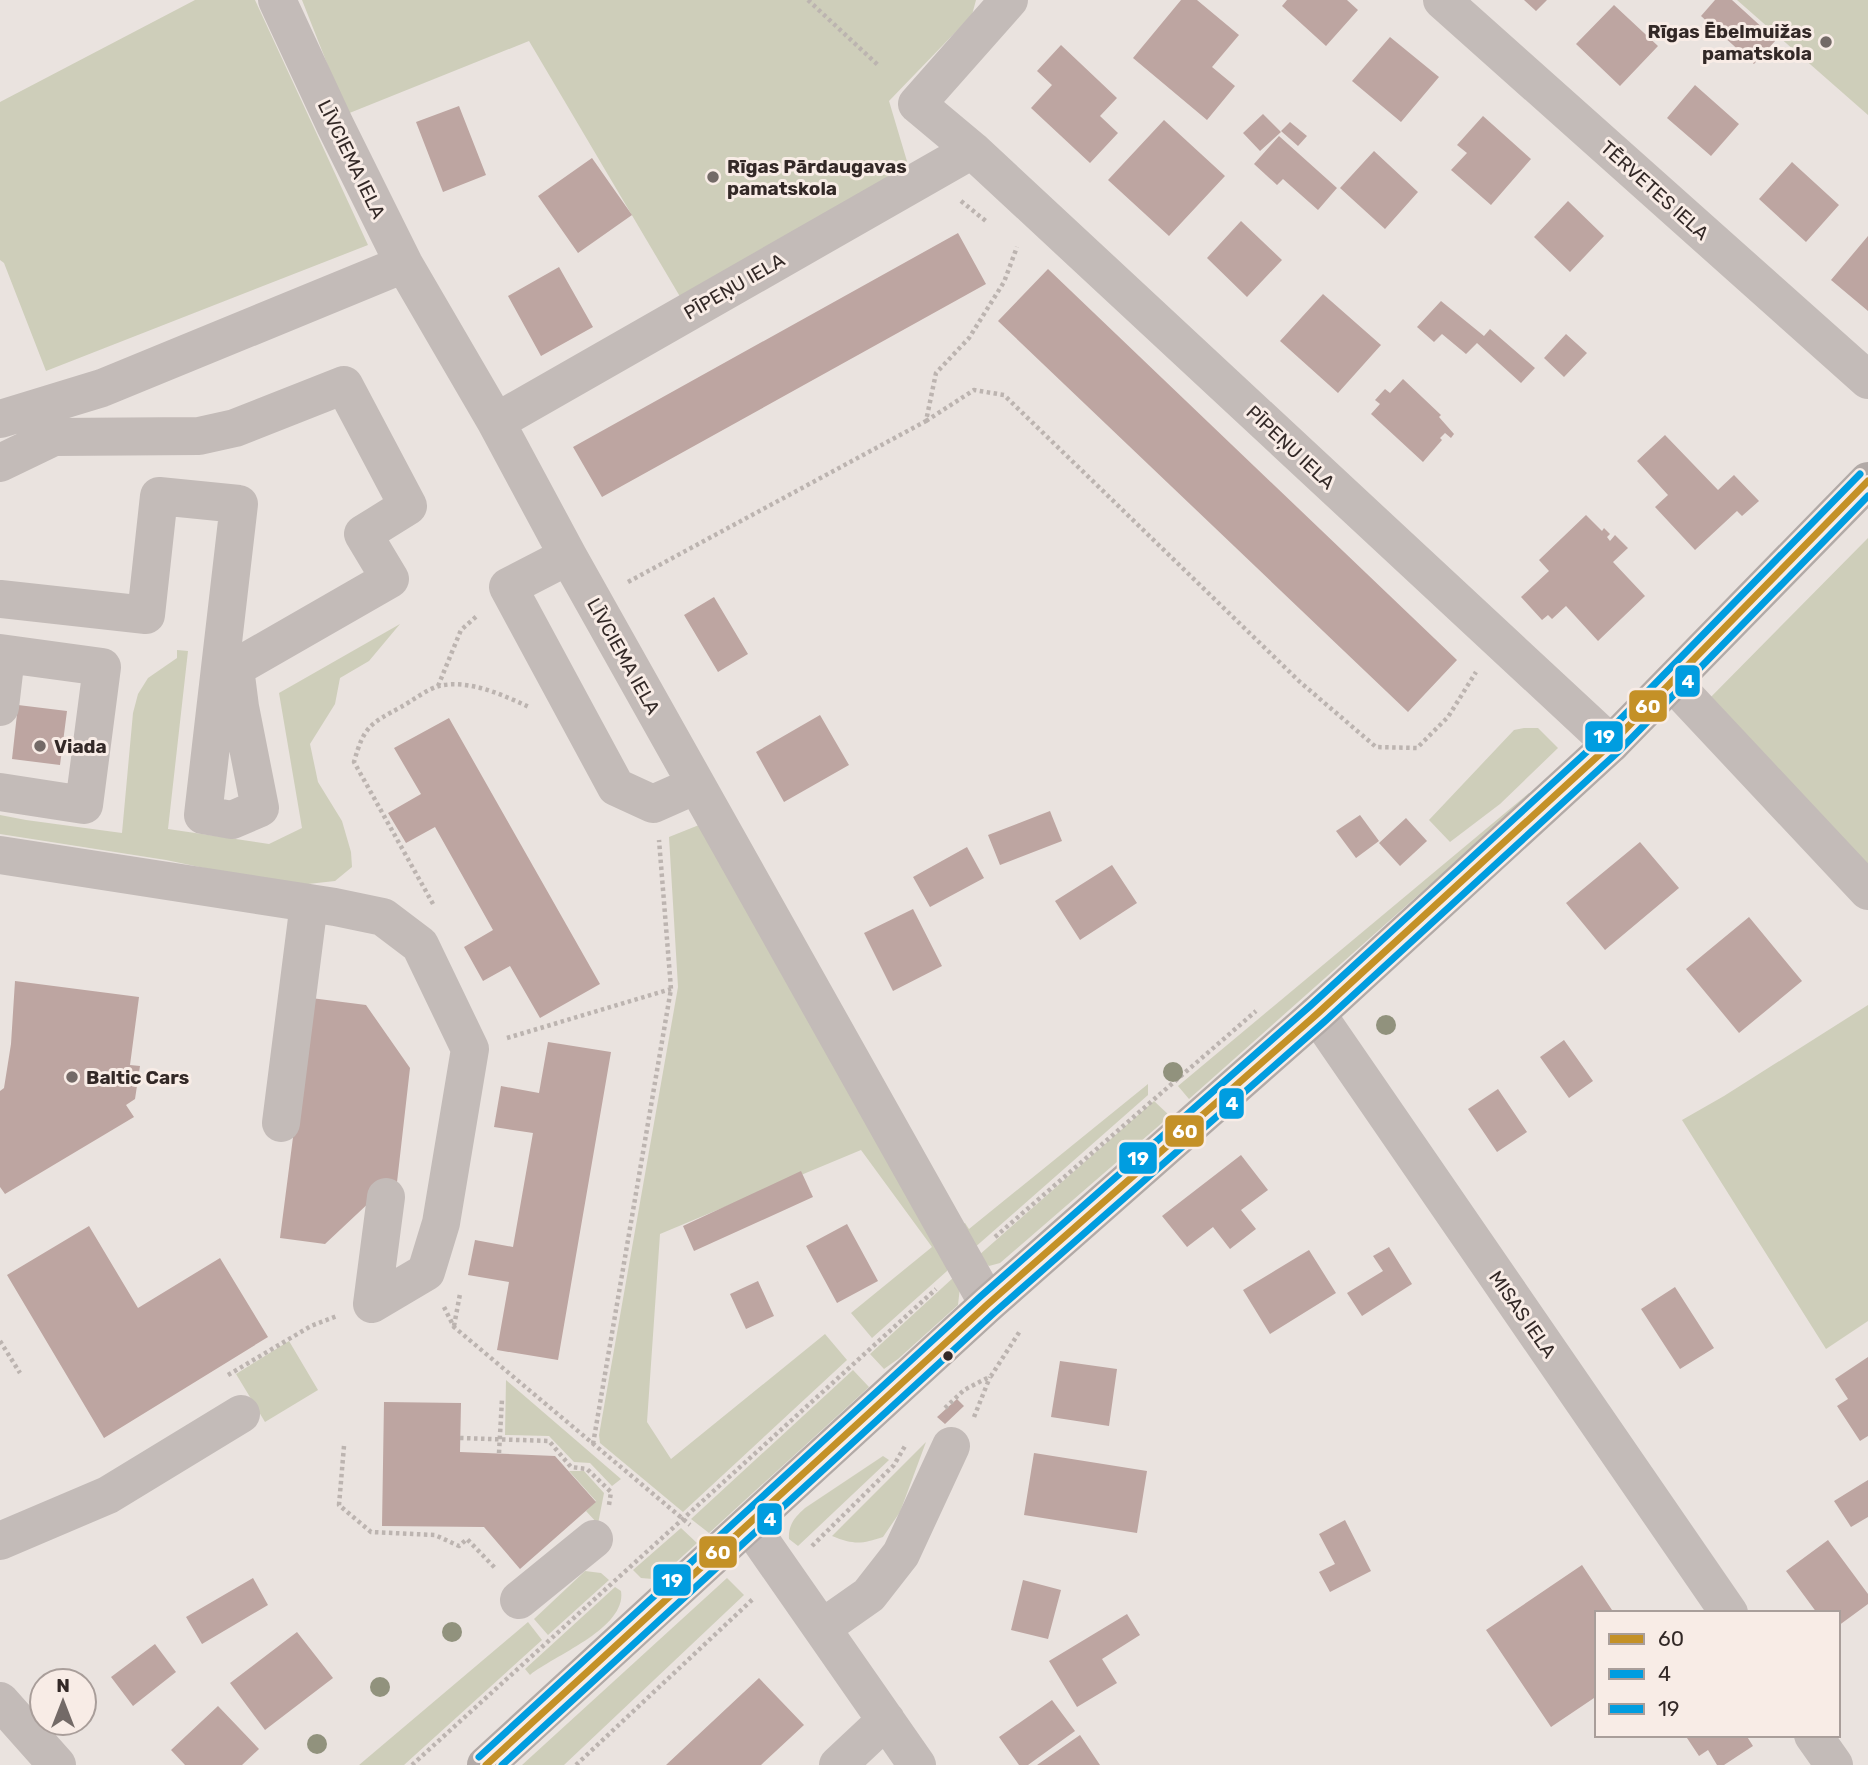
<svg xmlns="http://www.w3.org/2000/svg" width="1868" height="1765" viewBox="0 0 1868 1765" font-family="Rubik,sans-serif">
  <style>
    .green { fill: #ceceba }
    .building { fill: #bda5a1 }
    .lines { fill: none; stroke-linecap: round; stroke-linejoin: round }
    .path { stroke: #bcb4b0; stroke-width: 4.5; stroke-dasharray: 3.5 3.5; stroke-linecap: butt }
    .minor { stroke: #c3bbb8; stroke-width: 38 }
    .major { stroke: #b2aaa7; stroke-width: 38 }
    .bus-1-casing { stroke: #f8ece6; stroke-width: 12 }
    .bus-2-casing { stroke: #f8ece6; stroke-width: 12 }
    .bus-3-casing { stroke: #f8ece6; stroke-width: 12 }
    .bus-1 { stroke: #c49127; stroke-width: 7 }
    .bus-2 { stroke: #009de0; stroke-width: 7 }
    .bus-3 { stroke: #009de0; stroke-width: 7 }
    .tree { fill: #91927d }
    .poi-dot { fill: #736a67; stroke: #f8ece6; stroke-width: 2.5 }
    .bus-dot { fill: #332927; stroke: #f8ece6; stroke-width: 2.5 }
    .labels { text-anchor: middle; stroke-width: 6; stroke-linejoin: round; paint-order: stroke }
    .poi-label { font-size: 19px; font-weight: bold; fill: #332927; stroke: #f8ece6; text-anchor: start }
    .street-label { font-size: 19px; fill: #332927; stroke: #f8ece6 }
    .line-badge { stroke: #f8ece6; stroke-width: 2.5 }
    .badge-label { font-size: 19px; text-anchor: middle; font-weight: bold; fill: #fff }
  </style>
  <rect width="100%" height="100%" fill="#eae3df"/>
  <path class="green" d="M195 0H255L368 245 46 371 4 263 0 260V102Z
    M302 0H976L972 15 889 101 909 168 682 300 529 41 347 114Z
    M1737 0H1868V115Z
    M1868 538V880L1701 707Z
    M400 624 369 661 340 678 335 704 310 744 318 782 342 821 351 852 352 867 335 881 290 886 166 860 0 834V815L26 820 122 833 133 713 138 694 148 678 177 658V650L188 651 168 829 269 844 302 828 279 693Z
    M1524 728H1538L1558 748 1500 804 1450 842 1429 820 1514 730Z
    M1529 793H1533L1189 1099 1178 1086Z
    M699 825 949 1263 947 1271 872 1338 851 1313 932 1247 861 1150 660 1234 647 1422 671 1459 825 1334 847 1360 683 1512 600 1443 599 1435 678 987 669 837Z
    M1868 1005V1321L1826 1349 1682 1120 1724 1096Z
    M1148 1084V1095L973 1249 960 1225 965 1223 969 1229Z
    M1154 1101 1170 1116 1000 1263 989 1266 978 1256Z
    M954 1277 960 1287 958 1305 898 1359 884 1369 870 1354Z
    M289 1341 318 1390 265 1422 236 1374Z
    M853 1370 869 1387 709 1533 691 1519Z
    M506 1380 621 1479 612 1486 590 1463 574 1462 549 1436 505 1435Z
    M926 1442 900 1512 883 1537C862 1544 854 1545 832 1536Z
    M883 1456 889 1460 798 1546 789 1539C788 1525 795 1517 805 1508Z
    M569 1471H584L604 1493 598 1524 586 1511 596 1501Z
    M681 1528 697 1543 672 1566 653 1579 641 1578 633 1570Z
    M585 1571 601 1573 609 1580 548 1635 534 1619Z
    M727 1578 744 1595 564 1765H522Z
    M615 1587 621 1591C627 1628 555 1655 530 1675L525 1669Z
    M528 1622 542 1640 404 1765H359Z"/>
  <path class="building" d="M1181 0H1197L1239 35 1212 67 1235 86 1207 120 1133 58Z
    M1287 0H1347L1358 10 1326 46 1282 6Z
    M1524 0H1547L1536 11Z
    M1715 0H1732L1776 40 1754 64 1701 16Z
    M1614 5 1658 46 1620 86 1576 44Z
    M1390 37 1439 77 1401 122 1352 81Z
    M1061 45 1117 98 1100 116 1118 133 1090 163 1031 108 1052 85 1037 71Z
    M1695 85 1739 124 1711 156 1667 118Z
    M459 106 486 175 443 192 416 122Z
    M1263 114 1281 132 1260 151 1243 133Z
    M1483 116 1531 159 1491 205 1451 170 1467 153 1457 145Z
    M1164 120 1225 176 1169 236 1108 180Z
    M1290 122 1307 136 1298 146 1281 131Z
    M1279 136 1337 188 1318 210 1283 179 1277 185 1254 164Z
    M1374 151 1418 192 1385 229 1340 188Z
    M592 158 632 215 578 253 538 196Z
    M1792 162 1839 205 1806 242 1759 199Z
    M1568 201 1604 236 1570 272 1534 237Z
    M1241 221 1282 260 1247 297 1207 258Z
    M958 233 986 284 602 497 573 447Z
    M1868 236V311L1831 280Z
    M559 267 593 327 541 356 508 296Z
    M1048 269 1457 660 1408 712 998 321Z
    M1323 294 1381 345 1338 393 1280 341Z
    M1441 301 1484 336 1490 329 1535 368 1521 383 1477 343 1466 354 1442 334 1434 342 1417 327Z
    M1566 334 1587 353 1564 377 1544 358Z
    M1403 379 1441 415 1439 417 1454 434 1451 438 1445 433 1440 438 1442 440 1423 462 1371 414 1380 404 1375 400 1385 389 1390 393Z
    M1665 435 1718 490 1734 475 1759 501 1742 516 1737 511 1695 550 1655 507 1668 495 1637 461Z
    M1586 515 1602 531 1604 528 1610 534 1607 537 1610 541 1615 535 1628 548 1613 562 1645 596 1598 641 1566 606 1552 619 1548 615 1542 620 1521 597 1549 571 1539 560Z
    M714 597 748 654 718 672 684 615Z
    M18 705 67 711 60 765 12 759Z
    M820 715 849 765 784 802 756 752Z
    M449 718 600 984 540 1018 510 966 483 981 464 947 493 930 435 827 406 843 388 813 421 794 394 748Z
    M1050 811 1062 841 1000 865 988 835Z
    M1360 815 1379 841 1356 858 1336 831Z
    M1406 818 1427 841 1400 866 1379 843Z
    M1640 842 1679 888 1605 950 1566 903Z
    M967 847 984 878 930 907 913 877Z
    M1112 865 1137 903 1080 940 1055 901Z
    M913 909 942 966 893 991 864 933Z
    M1749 917 1802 981 1739 1033 1686 969Z
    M15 981 139 997 130 1065 140 1066 135 1099 126 1105 134 1117 5 1194 0 1187V1091L4 1088 11 1044Z
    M311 998 366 1005 410 1068 396 1191 373 1199 325 1244 280 1238Z
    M1564 1040 1593 1081 1569 1098 1540 1057Z
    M548 1042 611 1052 558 1360 497 1350 509 1282 468 1275 475 1240 513 1247 533 1133 494 1127 501 1086 539 1093Z
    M1498 1089 1527 1132 1497 1152 1468 1109Z
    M1241 1155 1268 1190 1241 1210 1256 1229 1230 1249 1213 1227 1187 1247 1162 1216Z
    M801 1171 813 1197 694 1251 683 1226Z
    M847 1224 878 1281 837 1303 806 1246Z
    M89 1226 138 1308 220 1258 268 1337 104 1438 7 1275Z
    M1389 1247 1412 1284 1362 1316 1347 1293 1383 1271 1373 1256Z
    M1309 1250 1336 1293 1270 1334 1243 1290Z
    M758 1281 774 1316 746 1329 730 1294Z
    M1675 1287 1714 1348 1680 1369 1641 1309Z
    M1868 1357V1436L1860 1441 1837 1406 1848 1399 1835 1379Z
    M1060 1361 1117 1369 1109 1426 1051 1417Z
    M957 1399 964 1406 945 1424 937 1417Z
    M384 1402 461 1403 460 1452 555 1456 596 1502 520 1569 484 1527 382 1526Z
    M1034 1453 1147 1471 1137 1533 1024 1515Z
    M1868 1480V1517L1851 1527 1834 1501Z
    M1345 1520 1371 1571 1330 1592 1319 1572 1335 1564 1319 1534Z
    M1828 1540 1868 1594V1604L1838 1626V1613H1817L1786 1571Z
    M1582 1565 1614 1613H1597V1696L1551 1727 1486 1630Z
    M253 1578 268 1605 202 1644 186 1617Z
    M1023 1580 1061 1590 1048 1639 1011 1630Z
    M1127 1614 1140 1635 1102 1659 1117 1683 1077 1707 1049 1661Z
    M297 1632 333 1678 265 1730 230 1683Z
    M155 1644 176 1672 133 1706 111 1677Z
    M759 1678 804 1725 761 1765H666Z
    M1052 1700 1075 1731 1028 1765H1019L999 1737Z
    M218 1706 259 1749 242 1765H185L171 1750Z
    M1080 1735 1100 1765H1037Z
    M1685 1735H1746L1753 1746 1724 1765H1717L1708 1750 1699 1756Z"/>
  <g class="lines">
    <path class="path" d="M808 0 879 66
      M961 201 987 222
      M926 421 974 390 1004 395 1300 682 1376 747 1417 748 1448 717 1476 672
      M628 582 926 421 936 373 969 338 1004 282 1017 247
      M438 686 461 630 478 615
      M433 904 354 762C364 726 370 724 401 707 412 701 427 689 439 686 469 679 503 695 529 707
      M507 1038 671 989
      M995 1237 1256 1011
      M444 1307 454 1327 690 1525
      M454 1326 460 1294
      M0 1341 20 1373
      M228 1375 311 1326 337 1316
      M945 1408 964 1390 991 1376 1020 1331
      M974 1417 990 1377
      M460 1438 549 1441 571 1467 587 1469 611 1492 609 1505
      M593 1444 671 989 659 840
      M344 1446 339 1505 371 1532 435 1535 459 1546 467 1539 496 1569
      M499 1453 502 1399
      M812 1546 894 1465 905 1446
      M412 1765 936 1289
      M576 1765 754 1598"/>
    <path class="minor" d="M277 0 335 125 404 264 496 422 568 556 988 1304
      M1009 0 917 104 972 150 1611 744
      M1442 0 1868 380
      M0 419 102 388 404 264
      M496 422 972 150
      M0 463 54 437 199 436 235 428 344 385 408 506 363 534 390 579 235 668 240 707 260 808 232 820 203 815 239 504 159 496 146 615 0 599
      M568 556 508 587 616 787 653 804 696 785
      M0 653 102 667 84 805 0 792
      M0 655 5 664 0 707
      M1672 682 1868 891
      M0 855 335 907 383 917 420 945 470 1049 441 1223 426 1272 372 1304
      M1317 1014 1729 1613
      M281 1123 309 903
      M372 1304 386 1197
      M749 1524 917 1765
      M0 1541 108 1495 241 1414
      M519 1600 594 1539
      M822 1628 869 1595 901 1554 951 1446
      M0 1701 57 1765
      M1813 1735 1834 1765
      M838 1765 886 1720"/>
    <path class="major" d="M486 1765 988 1304 1317 1014 1611 744 1868 481"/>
    <defs>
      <path id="bus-1" d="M486 1765 988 1304 1317 1014 1611 744 1868 481"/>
      <path id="bus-2" d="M502 1765 995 1312 1324 1022 1618 752 1868 496"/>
      <path id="bus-3" d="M479 1757 981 1296 1310 1006 1604 736 1860 474"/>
    </defs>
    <use href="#bus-1" class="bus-1-casing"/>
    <use href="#bus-2" class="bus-2-casing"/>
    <use href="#bus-3" class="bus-3-casing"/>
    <use href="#bus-1" class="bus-1"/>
    <use href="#bus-2" class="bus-2"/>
    <use href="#bus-3" class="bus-3"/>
  </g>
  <g class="tree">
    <circle cx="1386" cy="1025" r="10"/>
    <circle cx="1173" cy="1072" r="10"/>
    <circle cx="452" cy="1632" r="10"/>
    <circle cx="380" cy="1687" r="10"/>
    <circle cx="317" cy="1744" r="10"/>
  </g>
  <g class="poi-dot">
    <circle cx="1826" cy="42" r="7"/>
    <circle cx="713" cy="177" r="7"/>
    <circle cx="40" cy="746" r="7"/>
    <circle cx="72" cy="1077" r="7"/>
  </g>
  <circle class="bus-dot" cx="948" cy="1356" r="6"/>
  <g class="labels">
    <g class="poi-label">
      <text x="1812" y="38" text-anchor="end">Rīgas Ēbelmuižas<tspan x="1812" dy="22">pamatskola</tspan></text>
      <text x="727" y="173">Rīgas Pārdaugavas<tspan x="727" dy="22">pamatskola</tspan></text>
      <text x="54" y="753">Viada</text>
      <text x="86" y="1084">Baltic Cars</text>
    </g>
    <g class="street-label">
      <text transform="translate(352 159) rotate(64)" y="7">LĪVCIEMA IELA</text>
      <text transform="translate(1655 190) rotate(42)" y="7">TĒRVETES IELA</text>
      <text transform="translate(734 286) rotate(-30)" y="7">PĪPEŅU IELA</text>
      <text transform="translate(1291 447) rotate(43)" y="7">PĪPEŅU IELA</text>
      <text transform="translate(624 656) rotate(61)" y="7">LĪVCIEMA IELA</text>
      <text transform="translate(1523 1314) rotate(55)" y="7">MISAS IELA</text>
    </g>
  </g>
  <g class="line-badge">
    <rect x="1674" y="664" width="27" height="34" rx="7" fill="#009de0"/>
    <rect x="1628" y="689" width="40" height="34" rx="7" fill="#c49127"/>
    <rect x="1584" y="720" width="40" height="33" rx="7" fill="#009de0"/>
    <rect x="1218" y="1087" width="27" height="33" rx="7" fill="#009de0"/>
    <rect x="1164" y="1114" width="41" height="34" rx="7" fill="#c49127"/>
    <rect x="1118" y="1141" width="40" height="34" rx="7" fill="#009de0"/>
    <rect x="756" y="1502" width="27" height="34" rx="7" fill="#009de0"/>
    <rect x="698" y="1535" width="40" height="34" rx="7" fill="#c49127"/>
    <rect x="652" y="1563" width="40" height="34" rx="7" fill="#009de0"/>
  </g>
  <g class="badge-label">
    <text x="1688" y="688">4</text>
    <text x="1648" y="713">60</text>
    <text x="1604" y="743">19</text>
    <text x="1232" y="1110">4</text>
    <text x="1185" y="1138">60</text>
    <text x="1138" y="1165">19</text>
    <text x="770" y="1526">4</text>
    <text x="718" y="1559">60</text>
    <text x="672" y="1587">19</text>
  </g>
  <rect x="1595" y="1611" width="245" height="126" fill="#f8ece6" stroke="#a99e9a" stroke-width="2"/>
  <rect x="1609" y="1634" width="35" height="10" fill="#c49127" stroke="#a99e9a" stroke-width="2"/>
  <text x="1658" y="1646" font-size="21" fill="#332927">60</text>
  <rect x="1609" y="1669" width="35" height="10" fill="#009de0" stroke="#a99e9a" stroke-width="2"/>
  <text x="1658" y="1681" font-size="21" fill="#332927">4</text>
  <rect x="1609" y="1704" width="35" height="10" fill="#009de0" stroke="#a99e9a" stroke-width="2"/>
  <text x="1658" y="1716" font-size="21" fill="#332927">19</text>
  <g transform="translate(63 1702)"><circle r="33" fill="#f8ece6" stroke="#a99e9a" stroke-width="2"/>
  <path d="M0-5L12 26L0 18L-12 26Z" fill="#736a67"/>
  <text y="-10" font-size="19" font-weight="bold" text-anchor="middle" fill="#332927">N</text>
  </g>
</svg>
